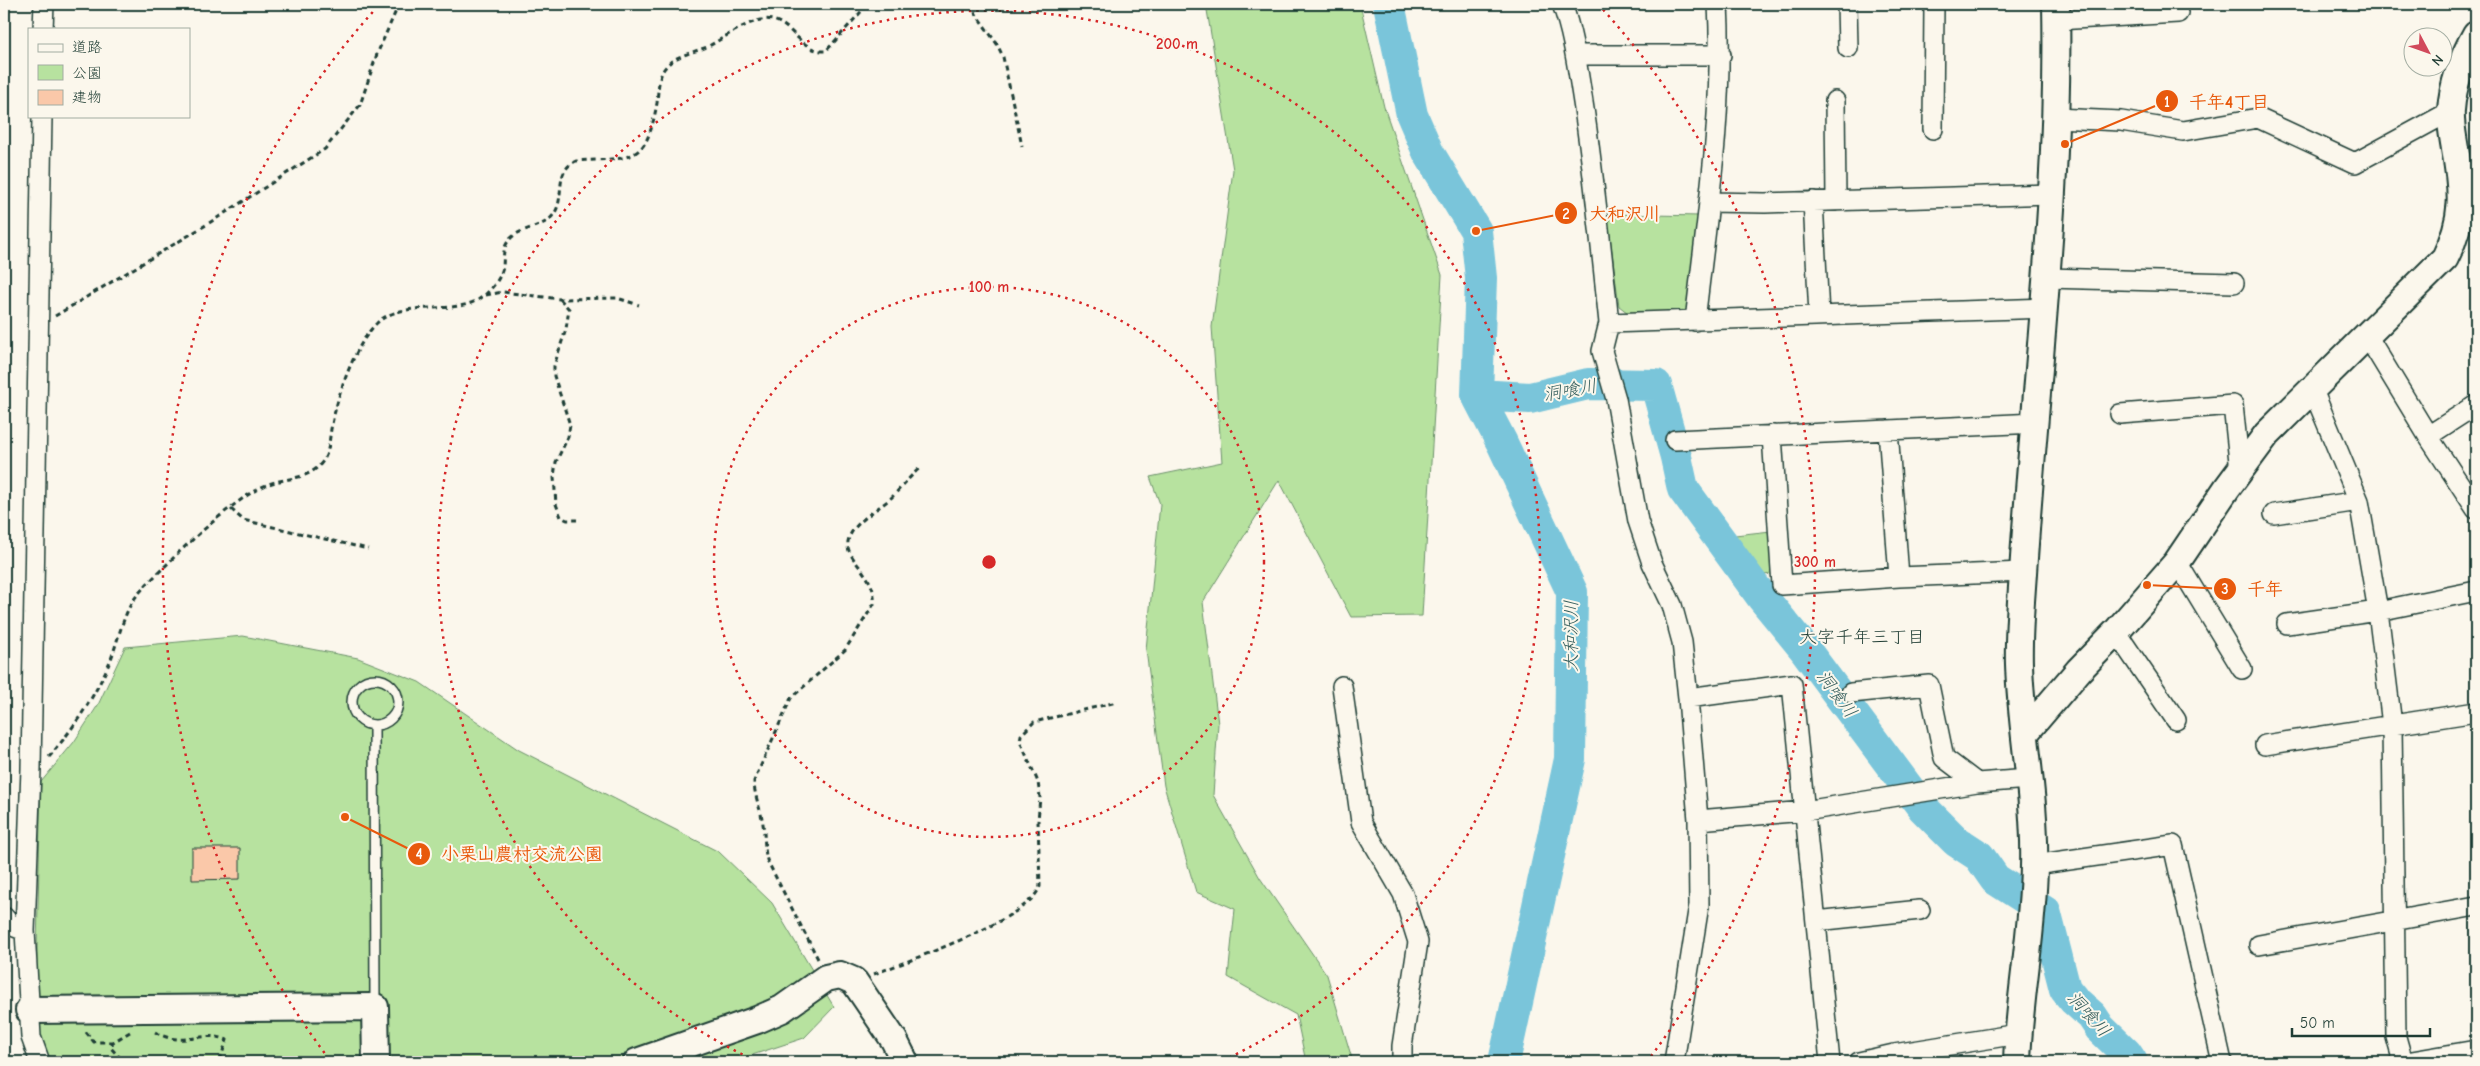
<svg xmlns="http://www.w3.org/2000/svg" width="2480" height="1066" viewBox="0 0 2480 1066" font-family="'Comic Neue','Klee One',sans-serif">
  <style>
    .green { fill: #b7e29f; stroke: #6b906a }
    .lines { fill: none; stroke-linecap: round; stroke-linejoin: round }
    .river { stroke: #7ac5da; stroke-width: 32 }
    .building { fill: #fac8a9; stroke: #1f3d34 }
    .lane-casing { stroke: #1f3d34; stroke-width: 12 }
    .street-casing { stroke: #1f3d34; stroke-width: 22 }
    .secondary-casing { stroke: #1f3d34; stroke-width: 30 }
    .path { stroke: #1f3d34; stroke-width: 3; stroke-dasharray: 5 4; stroke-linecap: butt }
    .lane { stroke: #fbf7ec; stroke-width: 9 }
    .street { stroke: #fbf7ec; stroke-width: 19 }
    .secondary { stroke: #fbf7ec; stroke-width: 26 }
    .ring { fill: none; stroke: #d62828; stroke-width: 2.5; stroke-dasharray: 2.5 5 }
    .labels { text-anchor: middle; stroke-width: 4; stroke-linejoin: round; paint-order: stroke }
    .water-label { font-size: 18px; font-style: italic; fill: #365f5e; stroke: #fbf7ec }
    .neighbourhood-label { font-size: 18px; fill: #1f3d34; stroke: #fbf7ec }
    .centre { fill: #d62828; stroke: #fbf7ec; stroke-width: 2.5 }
    .ring-label { font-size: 15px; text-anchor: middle; font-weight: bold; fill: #d62828; stroke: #fbf7ec; stroke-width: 4; stroke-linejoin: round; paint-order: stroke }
    .leader { fill: none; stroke: #e8590c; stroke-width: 2 }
    .callout-dot { fill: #e8590c; stroke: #fbf7ec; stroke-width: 2 }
    .mark-label { font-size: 15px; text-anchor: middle; font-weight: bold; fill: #fff }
    .callout-label { font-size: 18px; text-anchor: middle; font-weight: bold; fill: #e8590c; stroke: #fbf7ec; stroke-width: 4; stroke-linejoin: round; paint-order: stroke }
  </style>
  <rect width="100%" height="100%" fill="#fbf7ec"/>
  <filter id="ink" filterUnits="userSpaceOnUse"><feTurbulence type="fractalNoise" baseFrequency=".02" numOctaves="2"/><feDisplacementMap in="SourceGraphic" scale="10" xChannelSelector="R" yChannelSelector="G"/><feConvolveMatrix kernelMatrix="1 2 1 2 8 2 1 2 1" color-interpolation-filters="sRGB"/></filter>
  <g filter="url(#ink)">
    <path class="green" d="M1206 4H1360L1384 107 1442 275 1422 616 1351 617 1279 480 1203 602 1218 724 1213 795 1260 878 1327 975 1353 1062H1306L1296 1015 1228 977 1235 909 1196 892 1164 786 1146 650 1160 504 1150 477 1222 462 1212 327 1233 170Z
      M1607 214 1700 216 1691 304 1683 315 1632 316 1619 306Z
      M1771 531 1774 574 1751 576 1726 536Z
      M243 636 358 658 419 682 519 750 719 852 772 903 834 1007 804 1038 731 1062H48L40 1034 36 989 41 782 74 742 98 705 125 647Z"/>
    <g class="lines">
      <path class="river" d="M1389 4 1412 115 1428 152 1476 231 1481 278 1477 395 1502 443 1572 592 1570 759 1504 1062
        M1477 395 1530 398 1588 384 1656 385 1676 457 1683 489 1762 597 1803 647 1923 808 1956 841 1979 856 1995 879 2045 911 2065 989 2074 1000 2092 1016 2100 1028 2126 1053 2132 1062"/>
    </g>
    <path class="building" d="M192 848H240V879L192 880Z"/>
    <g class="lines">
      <defs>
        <path id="lane" d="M352 702a23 23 0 1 1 46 0a23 23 0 1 1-46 0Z
          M374 726 375 1004"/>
        <path id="street" d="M1562 4C1573 34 1577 65 1582 96 1594 171 1601 247 1609 323L1602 351 1616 399 1638 521 1652 563 1672 605 1682 642 1688 698 1698 820 1699 905 1674 1062
          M1847 4 1848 48
          M2057 20 2178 13
          M43 29 44 4
          M1576 55H1721
          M1835 101 1836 201
          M2055 118 2121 121 2183 131 2258 118 2355 163 2451 111
          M1933 129 1934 4
          M1813 201 1819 315
          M1709 202 1765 203 2052 194
          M2047 278 2234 283
          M1695 321C1707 216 1724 109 1718 4
          M1609 323 2045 308
          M2366 334 2428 436 2476 509
          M2312 388 2359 501 2378 611 2392 725 2396 1037 2403 1062
          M2120 414 2233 405 2240 471
          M1888 430 1899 577
          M1772 435 1782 585 1899 577 2023 572
          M2428 436 2476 405
          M1675 440 2036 423
          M2274 514 2359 501
          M2177 562 2242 669
          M2287 624 2378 611 2476 591
          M2116 632 2176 720
          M1342 686 1361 822 1403 894 1418 942 1402 1046V1062
          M1851 693 1929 685 1944 758 1977 783 2029 779
          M1688 698 1792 684 1830 1062
          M2265 745 2476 712
          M1698 820 1805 811 1977 783
          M2034 865 2173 845 2222 1062
          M4 917 12 926 25 931
          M1816 921 1920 910
          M2259 945 2476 906
          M40 1062 31 1037 25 931 31 769 42 116
          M1859 1062 1894 1054 2018 1034
          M2406 1062 2476 1050"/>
        <path id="secondary" d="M2026 732 2079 670 2116 632 2177 562 2227 488 2267 434 2445 258C2465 217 2463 192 2455 149 2453 136 2450 123 2451 110 2453 83 2463 57 2476 34
          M29 1010 375 1007 376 1062
          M637 1062 757 1020 782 1009 826 978 840 975 854 981 894 1040 905 1062
          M2017 1062C2019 997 2033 932 2034 866 2036 798 2021 731 2019 664 2018 634 2021 603 2023 573 2035 384 2060 194 2056 4"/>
      </defs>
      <use href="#lane" class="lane-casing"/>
      <use href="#street" class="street-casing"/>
      <use href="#secondary" class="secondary-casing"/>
      <path class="path" d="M969 4 997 44 1003 57 1022 146
        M486 295 503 292 560 299 617 298 639 305
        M560 299 569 309 566 329 554 366V376L570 425 568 437 556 462 554 477 556 504 561 517 567 520H577
        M55 316 206 225 325 149 360 105 377 54 399 4
        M231 509 243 520 368 549
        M49 757C74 728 96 695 111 659 118 640 122 620 132 602 144 585 162 570 176 555 196 536 244 492 269 484 288 477 310 480 323 461 330 451 329 437 332 424 338 394 355 344 377 323 405 296 461 320 487 293 494 286 501 277 503 267 504 256 502 248 510 239 522 226 544 229 554 214 566 196 553 172 576 161 632 157 646 166 657 103 658 93 658 78 664 69 666 66 671 61 675 59 685 54 696 51 707 47 724 38 742 24 761 20 790 14 798 53 826 51L868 4
        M818 959 767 860C764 848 765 837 763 824 761 809 754 796 754 781L791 698 845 650 874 604C876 581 860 571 850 553 838 530 878 510 891 498 901 488 909 477 920 468
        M874 974C907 961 1031 919 1040 886L1038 821 1040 797 1038 782 1020 741 1021 735 1034 722 1117 702
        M86 1032 94 1042H113
        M130 1032 113 1042 111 1048 121 1059 133 1062
        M155 1032C185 1049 201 1029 227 1040L219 1062"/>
      <use href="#lane" class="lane"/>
      <use href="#street" class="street"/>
      <use href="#secondary" class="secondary"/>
    </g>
  </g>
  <g class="ring">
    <circle cx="989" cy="562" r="275"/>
    <path d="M756 1061A551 551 0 1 1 1222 1061"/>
    <path d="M329 1059A826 826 0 0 1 380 4M1598 4A826 826 0 0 1 1649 1059"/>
  </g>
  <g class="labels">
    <g class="water-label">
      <text transform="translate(1570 390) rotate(-10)" y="6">洞喰川</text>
      <text transform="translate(1571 636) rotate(-90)" y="6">大和沢川</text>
      <text transform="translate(1837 694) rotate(53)" y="6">洞喰川</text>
      <text transform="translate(2089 1014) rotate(48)" y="6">洞喰川</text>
    </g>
    <g class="neighbourhood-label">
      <text x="1862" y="643">大字千年三丁目</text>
    </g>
  </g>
  <circle cx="989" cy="562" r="8" class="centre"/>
  <g class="ring-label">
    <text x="1177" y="49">200 m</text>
    <text x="989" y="292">100 m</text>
    <text x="1815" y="567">300 m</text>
  </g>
  <path class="leader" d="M2065 144L2167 101M1476 231L1566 213M2147 585L2225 589M345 817L419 854"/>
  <g class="callout-dot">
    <circle cx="2065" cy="144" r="5"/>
    <circle cx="1476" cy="231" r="5"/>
    <circle cx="2147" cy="585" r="5"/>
    <circle cx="345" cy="817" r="5"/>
    <circle cx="2167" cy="101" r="12"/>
    <circle cx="1566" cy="213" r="12"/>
    <circle cx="2225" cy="589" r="12"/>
    <circle cx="419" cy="854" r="12"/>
  </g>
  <g class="mark-label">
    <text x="2167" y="107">1</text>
    <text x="1566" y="219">2</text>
    <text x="2225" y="594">3</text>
    <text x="419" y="859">4</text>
  </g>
  <g class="callout-label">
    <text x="2229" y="108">千年4丁目</text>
    <text x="1625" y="220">大和沢川</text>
    <text x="2265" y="595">千年</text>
    <text x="522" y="860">小栗山農村交流公園</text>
  </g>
  <rect width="2480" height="1066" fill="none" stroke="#fbf7ec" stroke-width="20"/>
  <rect x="10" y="10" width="2460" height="1046" fill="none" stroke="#1f3d34" stroke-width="2" filter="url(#ink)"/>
  <rect x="28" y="28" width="162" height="90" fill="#fbf7ec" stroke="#a3ada2"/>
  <rect x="38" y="44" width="25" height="8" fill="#fbf7ec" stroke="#a3ada2"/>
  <text x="72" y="52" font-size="15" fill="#1f3d34">道路</text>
  <rect x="38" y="65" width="25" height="15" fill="#b7e29f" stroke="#a3ada2"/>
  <text x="72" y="78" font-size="15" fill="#1f3d34">公園</text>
  <rect x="38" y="90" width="25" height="15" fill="#fac8a9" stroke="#a3ada2"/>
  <text x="72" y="102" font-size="15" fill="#1f3d34">建物</text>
  <g transform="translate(2428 52) rotate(131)"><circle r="24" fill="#fbf7ec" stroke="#a3ada2"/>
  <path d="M0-4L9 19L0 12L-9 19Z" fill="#d1495b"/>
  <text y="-8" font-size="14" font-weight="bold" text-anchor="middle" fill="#1f3d34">N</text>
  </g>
  <path d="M2292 1028v8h138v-8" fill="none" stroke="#1f3d34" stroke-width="2.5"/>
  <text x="2300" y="1028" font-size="15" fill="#1f3d34" stroke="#fbf7ec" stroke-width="4" paint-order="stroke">50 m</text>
</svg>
